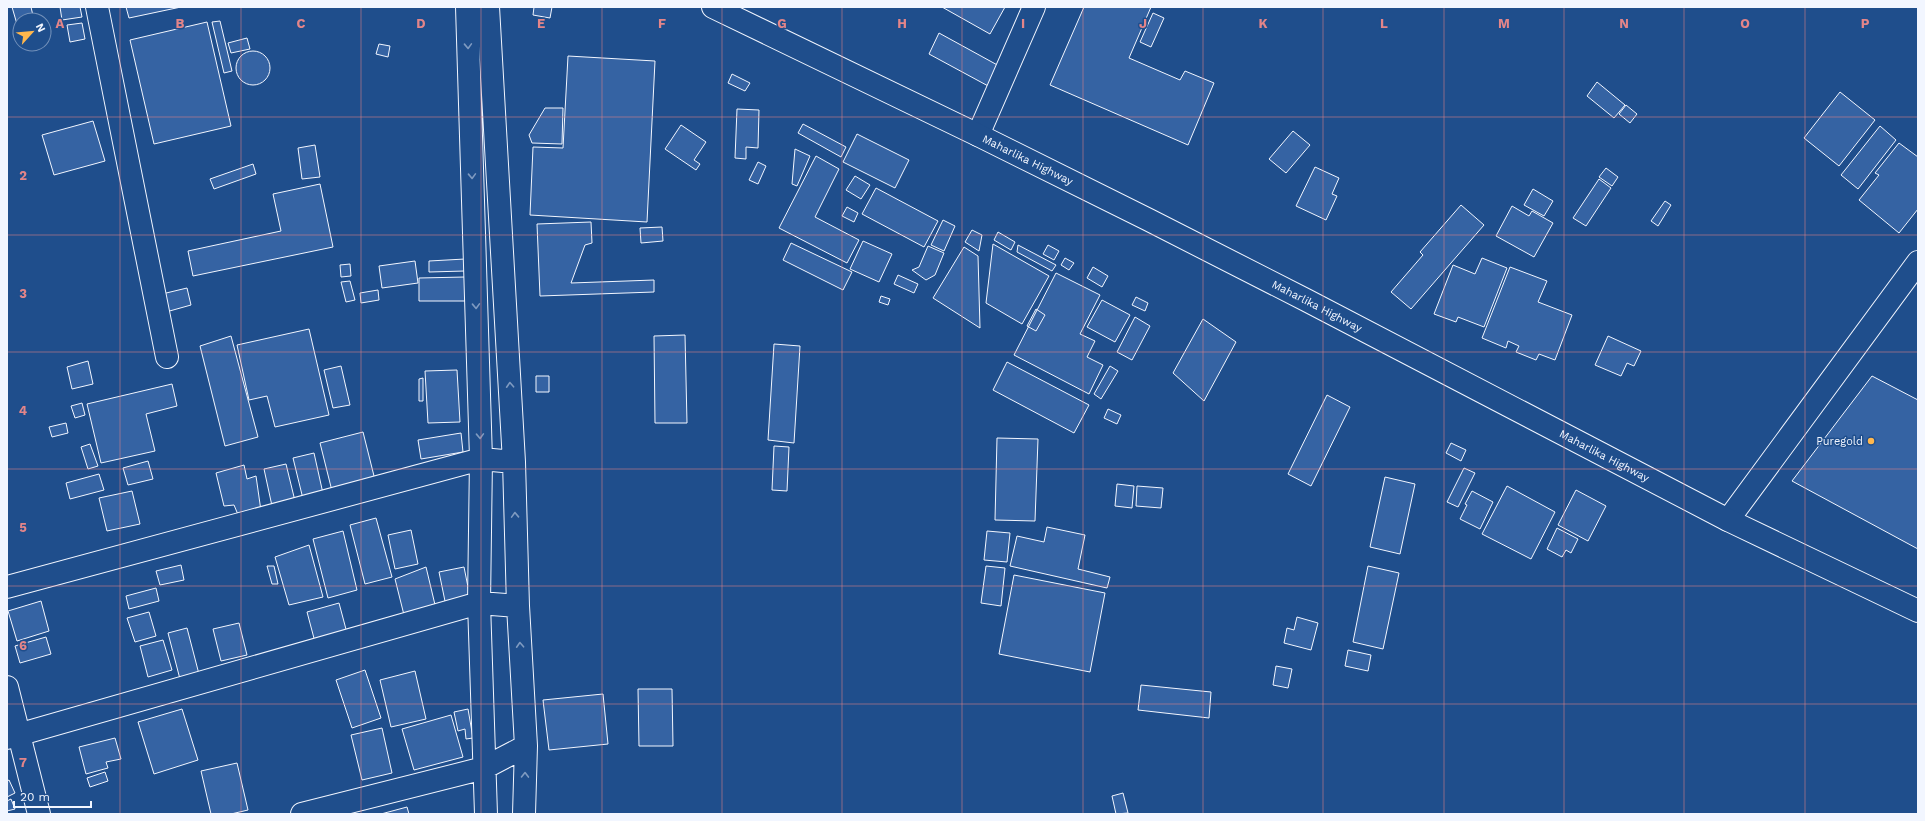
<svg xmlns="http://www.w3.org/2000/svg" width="1925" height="821" viewBox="0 0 1925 821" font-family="'Work Sans',sans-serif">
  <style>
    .building { fill: #3563a3; stroke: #f2f6ff }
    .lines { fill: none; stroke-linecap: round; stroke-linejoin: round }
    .street-casing { stroke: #f2f6ff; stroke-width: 24 }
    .highway-casing { stroke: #f2f6ff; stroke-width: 24 }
    .street { stroke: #1f4e8c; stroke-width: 22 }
    .highway { stroke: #1f4e8c; stroke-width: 22 }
    .oneway { stroke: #7e9ac0 }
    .grid { fill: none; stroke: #e38589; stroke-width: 1; stroke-opacity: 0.55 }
    .poi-dot { fill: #ffb74d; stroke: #1f4e8c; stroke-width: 1.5 }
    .labels { text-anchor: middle; stroke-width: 3; stroke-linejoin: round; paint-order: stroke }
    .street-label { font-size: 11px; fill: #f2f6ff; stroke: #1f4e8c }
    .poi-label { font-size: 11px; fill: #f2f6ff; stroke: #1f4e8c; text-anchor: end }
    .grid-label { font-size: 13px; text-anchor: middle; font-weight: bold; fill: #e38589; stroke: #1f4e8c; stroke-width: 3; stroke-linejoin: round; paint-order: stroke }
  </style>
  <rect width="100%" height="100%" fill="#1f4e8c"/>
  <path class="building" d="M12 7H31L34 20H20L19 31Z
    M60 7H80L82 17 62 20Z
    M126 7H181L129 18Z
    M534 7H552L550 18 533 15Z
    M942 7H1005L990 34Z
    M1084 7H1151L1129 58 1180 80 1185 71 1214 83 1188 145 1050 85Z
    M1153 13 1164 18 1151 47 1140 42Z
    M220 21 232 71 224 73 212 22Z
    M207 22 231 126 154 144 130 40Z
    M82 23 85 39 70 42 67 25Z
    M939 33 1001 67 990 87 929 54Z
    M247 38 250 49 231 53 228 43Z
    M379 44 390 46 388 57 376 54Z
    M236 68a17 17 0 1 1 34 0a17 17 0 1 1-34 0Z
    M568 56 655 61 647 222 530 215 533 147 563 148Z
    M732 74 750 83 745 91 728 83Z
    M1597 82 1625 105 1614 118 1587 96Z
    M1840 92 1875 120 1839 166 1804 138Z
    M1626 105 1637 114 1630 123 1619 114Z
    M545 108H563L562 144 532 143 529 135Z
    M737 109 759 110 758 148 746 147V159L735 158Z
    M93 121 105 161 54 175 42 135Z
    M803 124 846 147 841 157 798 133Z
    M681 125 706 142 694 160 700 164 696 170 665 149Z
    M1880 126 1896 140 1858 189 1841 175Z
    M1293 131 1310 145 1286 173 1269 159Z
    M857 134 909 160 895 188 843 162Z
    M1899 143 1918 157V209L1899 233 1859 200 1879 175 1875 173Z
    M315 145 320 177 302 179 298 148Z
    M795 149 810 156 797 186 792 184Z
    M816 156 839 169 815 217 859 240 847 263 779 228Z
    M758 162 766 166 758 184 749 180Z
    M253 164 256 174 214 189 210 179Z
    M1315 167 1339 178 1332 194 1337 196 1326 220 1296 206Z
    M1606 168 1618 177 1612 186 1599 177Z
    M855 176 870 185 861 199 846 190Z
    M1599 179 1611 188 1586 226 1573 218Z
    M320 184 333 247 193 276 188 251 281 231 273 194Z
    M876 188 938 221 924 247 862 214Z
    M1533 189 1553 201 1544 216 1524 205Z
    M1665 201 1671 205 1658 226 1651 221Z
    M1461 205 1484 225 1411 309 1391 292 1423 255 1420 252Z
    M1512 206 1529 216 1532 211 1553 223 1534 257 1496 236Z
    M847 207 858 213 854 222 842 216Z
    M943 220 955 226 944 251 931 245Z
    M591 222 592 243 585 245 571 283 654 280V292L540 296 537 224Z
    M662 227 663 241 641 243 640 228Z
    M972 230 982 235 979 251 965 242Z
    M998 232 1015 242 1011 250 994 240Z
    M863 241 892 254 879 282 850 269Z
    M791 243 852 272 843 290 783 260Z
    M993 244 1049 276 1022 324 986 303Z
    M1018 245 1056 265 1052 271 1017 252Z
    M1048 245 1059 251 1054 260 1043 254Z
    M928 246 944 253 935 275 926 280 912 270 919 267Z
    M964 247 978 256 980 328 933 298Z
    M1065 258 1074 263 1069 270 1061 265Z
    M1482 258 1507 268 1484 327 1458 317 1456 322 1434 314 1453 265 1475 274Z
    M465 259V271L429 272V261Z
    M415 261 418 283 382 288 379 266Z
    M350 264 351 276 341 277 340 265Z
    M1093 267 1108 276 1102 287 1087 278Z
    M1510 267 1547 281 1538 302 1572 315 1555 360 1539 354 1536 360 1516 352 1519 346 1508 341 1506 348 1482 338Z
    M1056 273 1100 295 1080 334 1095 341 1087 357 1103 365 1089 394 1014 355Z
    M898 275 918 284 914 293 894 284Z
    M465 277V301H419V278Z
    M350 281 355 300 346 302 341 282Z
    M187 288 191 305 166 312 162 294Z
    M378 290 379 300 361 303 360 293Z
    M881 296 890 299 888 305 879 302Z
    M1136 297 1148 303 1145 311 1132 305Z
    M1102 300 1130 315 1115 342 1087 327Z
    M1036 309 1045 315 1036 331 1027 326Z
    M1135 317 1150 326 1132 360 1117 352Z
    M1203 319 1236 342 1204 401 1173 373Z
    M309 329 329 415 275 427 267 396 249 400 237 345Z
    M685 335 687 423H655L654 336Z
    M231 336 258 437 225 446 200 346Z
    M1608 336 1641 351 1634 366 1627 363 1621 376 1595 365Z
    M774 344 800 346 794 443 768 440Z
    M88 361 93 384 72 389 67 367Z
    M1007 362 1089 405 1074 433 993 390Z
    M341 366 350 405 333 408 324 370Z
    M1110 366 1118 371 1101 399 1094 394Z
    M457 370 460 422 428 423 425 371Z
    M536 376H549V392H536Z
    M1872 376 1918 400V549L1792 481Z
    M423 378V401H419V379Z
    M172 384 177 406 146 414 155 451 101 463 87 404Z
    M1327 395 1350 407 1311 486 1288 474Z
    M82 403 85 415 75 418 71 406Z
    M1108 409 1121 415 1117 424 1104 418Z
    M66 423 68 433 52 437 49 427Z
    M363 432 376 484 333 495 320 443Z
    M461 433 463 452 421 459 418 440Z
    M997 438 1038 439 1035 521 995 520Z
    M1451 443 1466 450 1461 461 1446 453Z
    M90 444 98 466 88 469 81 447Z
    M774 446 789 447 787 491 772 490Z
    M314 453 324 498 304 503 293 458Z
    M148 461 153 479 128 485 123 468Z
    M286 464 295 501 272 506 264 469Z
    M244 465 247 479 256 476 261 511 239 517 234 505 224 506 216 473Z
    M1464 468 1475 473 1458 507 1447 502Z
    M99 474 104 490 70 499 66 483Z
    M1385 477 1415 484 1400 554 1370 547Z
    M1117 484 1134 486 1132 508 1115 506Z
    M1137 486 1163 488 1161 508 1136 506Z
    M1507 486 1555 512 1531 559 1482 534Z
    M1576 490 1606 506 1588 541 1558 525Z
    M132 491 140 524 107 531 99 498Z
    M1472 491 1493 502 1480 529 1460 519 1467 505 1465 504Z
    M376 518 392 577 365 584 350 525Z
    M1047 527 1085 535 1078 569 1110 577 1107 588 1010 566 1017 536 1044 542Z
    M1557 528 1578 539 1571 553 1566 550 1562 557 1547 549Z
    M411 530 418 564 395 569 388 535Z
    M343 531 357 590 328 598 313 539Z
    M987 531 1010 533 1007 562 984 560Z
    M309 545 323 597 289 605 275 557Z
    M181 565 184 580 160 585 156 571Z
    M267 566H274L278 584H272Z
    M986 566 1005 568 1001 606 981 603Z
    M1368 566 1399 573 1383 649 1353 642Z
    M426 567 436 609 405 619 395 579Z
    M464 567 471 602 446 606 439 572Z
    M1014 575 1105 593 1090 672 999 654Z
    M156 588 159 601 129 609 126 596Z
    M41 601 49 631 17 641 8 611Z
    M339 603 347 633 315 642 307 612Z
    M149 612 156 636 135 642 127 618Z
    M1297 617 1318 623 1311 650 1284 643 1287 628 1294 630Z
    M239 623 247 655 221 661 213 629Z
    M187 628 200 678 181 683 168 633Z
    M46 637 51 654 20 663 15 646Z
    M163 640 172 670 148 677 140 646Z
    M1348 650 1371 655 1368 671 1345 666Z
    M1276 666 1292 669 1288 688 1273 685Z
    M365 670 381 718 352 728 336 680Z
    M415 671 426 719 391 727 380 680Z
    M1141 685 1211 692 1209 718 1138 710Z
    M638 689H672L673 746H639Z
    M603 694 608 744 549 750 543 700Z
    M182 709 198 760 154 774 138 722Z
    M468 709 473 738 466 739 465 729 458 731 454 712Z
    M451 715 463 757 414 770 402 729Z
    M382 728 392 773 362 780 351 735Z
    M115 738 121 759 106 762 108 768 86 774 79 747Z
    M237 763 248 810 231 814H211L201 771Z
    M105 772 108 781 90 787 87 778Z
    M9 780 15 793 7 797V781Z
    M1123 793 1128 813 1116 814 1112 796Z
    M11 799 15 809 7 811V801Z
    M407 807 409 814H381Z"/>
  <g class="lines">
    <defs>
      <path id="street" d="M97 7 167 357
        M467 7 481 459 479 603 486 814
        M488 7 514 462 518 606 526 746 524 814
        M978 135 1034 7
        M1728 520 1918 262
        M7 587 481 459 514 462
        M7 687 39 814
        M7 738 479 603 518 606
        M302 814 484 768 526 746"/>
      <g id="highway">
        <path id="s1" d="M713 7 978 135 1149 220 1306 300 1728 520 1918 611"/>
      </g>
    </defs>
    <use href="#street" class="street-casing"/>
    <use href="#highway" class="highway-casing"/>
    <use href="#street" class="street"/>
    <use href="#highway" class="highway"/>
  </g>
  <defs><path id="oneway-chevron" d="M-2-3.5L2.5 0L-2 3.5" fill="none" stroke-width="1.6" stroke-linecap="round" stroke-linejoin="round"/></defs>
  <g class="oneway">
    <use href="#oneway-chevron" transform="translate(468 46) rotate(88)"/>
    <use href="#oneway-chevron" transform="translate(472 176) rotate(88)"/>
    <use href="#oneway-chevron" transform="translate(476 306) rotate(88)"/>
    <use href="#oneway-chevron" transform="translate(510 385) rotate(-93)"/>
    <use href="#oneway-chevron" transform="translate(480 436) rotate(88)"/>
    <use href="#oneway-chevron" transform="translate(515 515) rotate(-92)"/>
    <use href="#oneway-chevron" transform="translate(520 645) rotate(-93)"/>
    <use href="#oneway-chevron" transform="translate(525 775) rotate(-89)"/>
  </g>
  <path class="grid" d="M120 7V814M241 7V814M361 7V814M481 7V814M602 7V814M722 7V814M842 7V814M962 7V814M1083 7V814M1203 7V814M1323 7V814M1444 7V814M1564 7V814M1684 7V814M1805 7V814M7 117H1918M7 235H1918M7 352H1918M7 469H1918M7 586H1918M7 704H1918"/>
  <circle class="poi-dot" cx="1871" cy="441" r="4"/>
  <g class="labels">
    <g class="street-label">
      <text dy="4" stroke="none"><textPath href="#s1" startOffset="350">Maharlika Highway</textPath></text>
      <text dy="4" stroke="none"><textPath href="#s1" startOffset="674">Maharlika Highway</textPath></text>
      <text dy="4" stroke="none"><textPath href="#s1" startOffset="998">Maharlika Highway</textPath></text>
    </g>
    <g class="poi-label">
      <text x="1863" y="445">Puregold</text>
    </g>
  </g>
  <g class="grid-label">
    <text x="60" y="28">A</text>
    <text x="180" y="28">B</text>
    <text x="301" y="28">C</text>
    <text x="421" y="28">D</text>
    <text x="541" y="28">E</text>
    <text x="662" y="28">F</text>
    <text x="782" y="28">G</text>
    <text x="902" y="28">H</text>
    <text x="1023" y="28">I</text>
    <text x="1143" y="28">J</text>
    <text x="1263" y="28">K</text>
    <text x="1384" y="28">L</text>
    <text x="1504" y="28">M</text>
    <text x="1624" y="28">N</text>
    <text x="1745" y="28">O</text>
    <text x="1865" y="28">P</text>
    <text x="23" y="180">2</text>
    <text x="23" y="298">3</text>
    <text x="23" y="415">4</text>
    <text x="23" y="532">5</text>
    <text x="23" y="650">6</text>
    <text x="23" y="767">7</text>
  </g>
  <rect width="1925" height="821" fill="none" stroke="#f2f6ff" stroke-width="16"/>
  <g transform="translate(32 32) rotate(63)"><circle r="19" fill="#1f4e8c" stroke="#7391ba"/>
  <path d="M0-3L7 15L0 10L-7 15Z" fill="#ffb74d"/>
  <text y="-6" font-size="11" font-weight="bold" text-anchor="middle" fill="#f2f6ff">N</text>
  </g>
  <path d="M14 801v6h77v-6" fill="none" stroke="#f2f6ff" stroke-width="2"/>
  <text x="20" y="801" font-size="12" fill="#f2f6ff" stroke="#1f4e8c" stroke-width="3" paint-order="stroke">20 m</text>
</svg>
